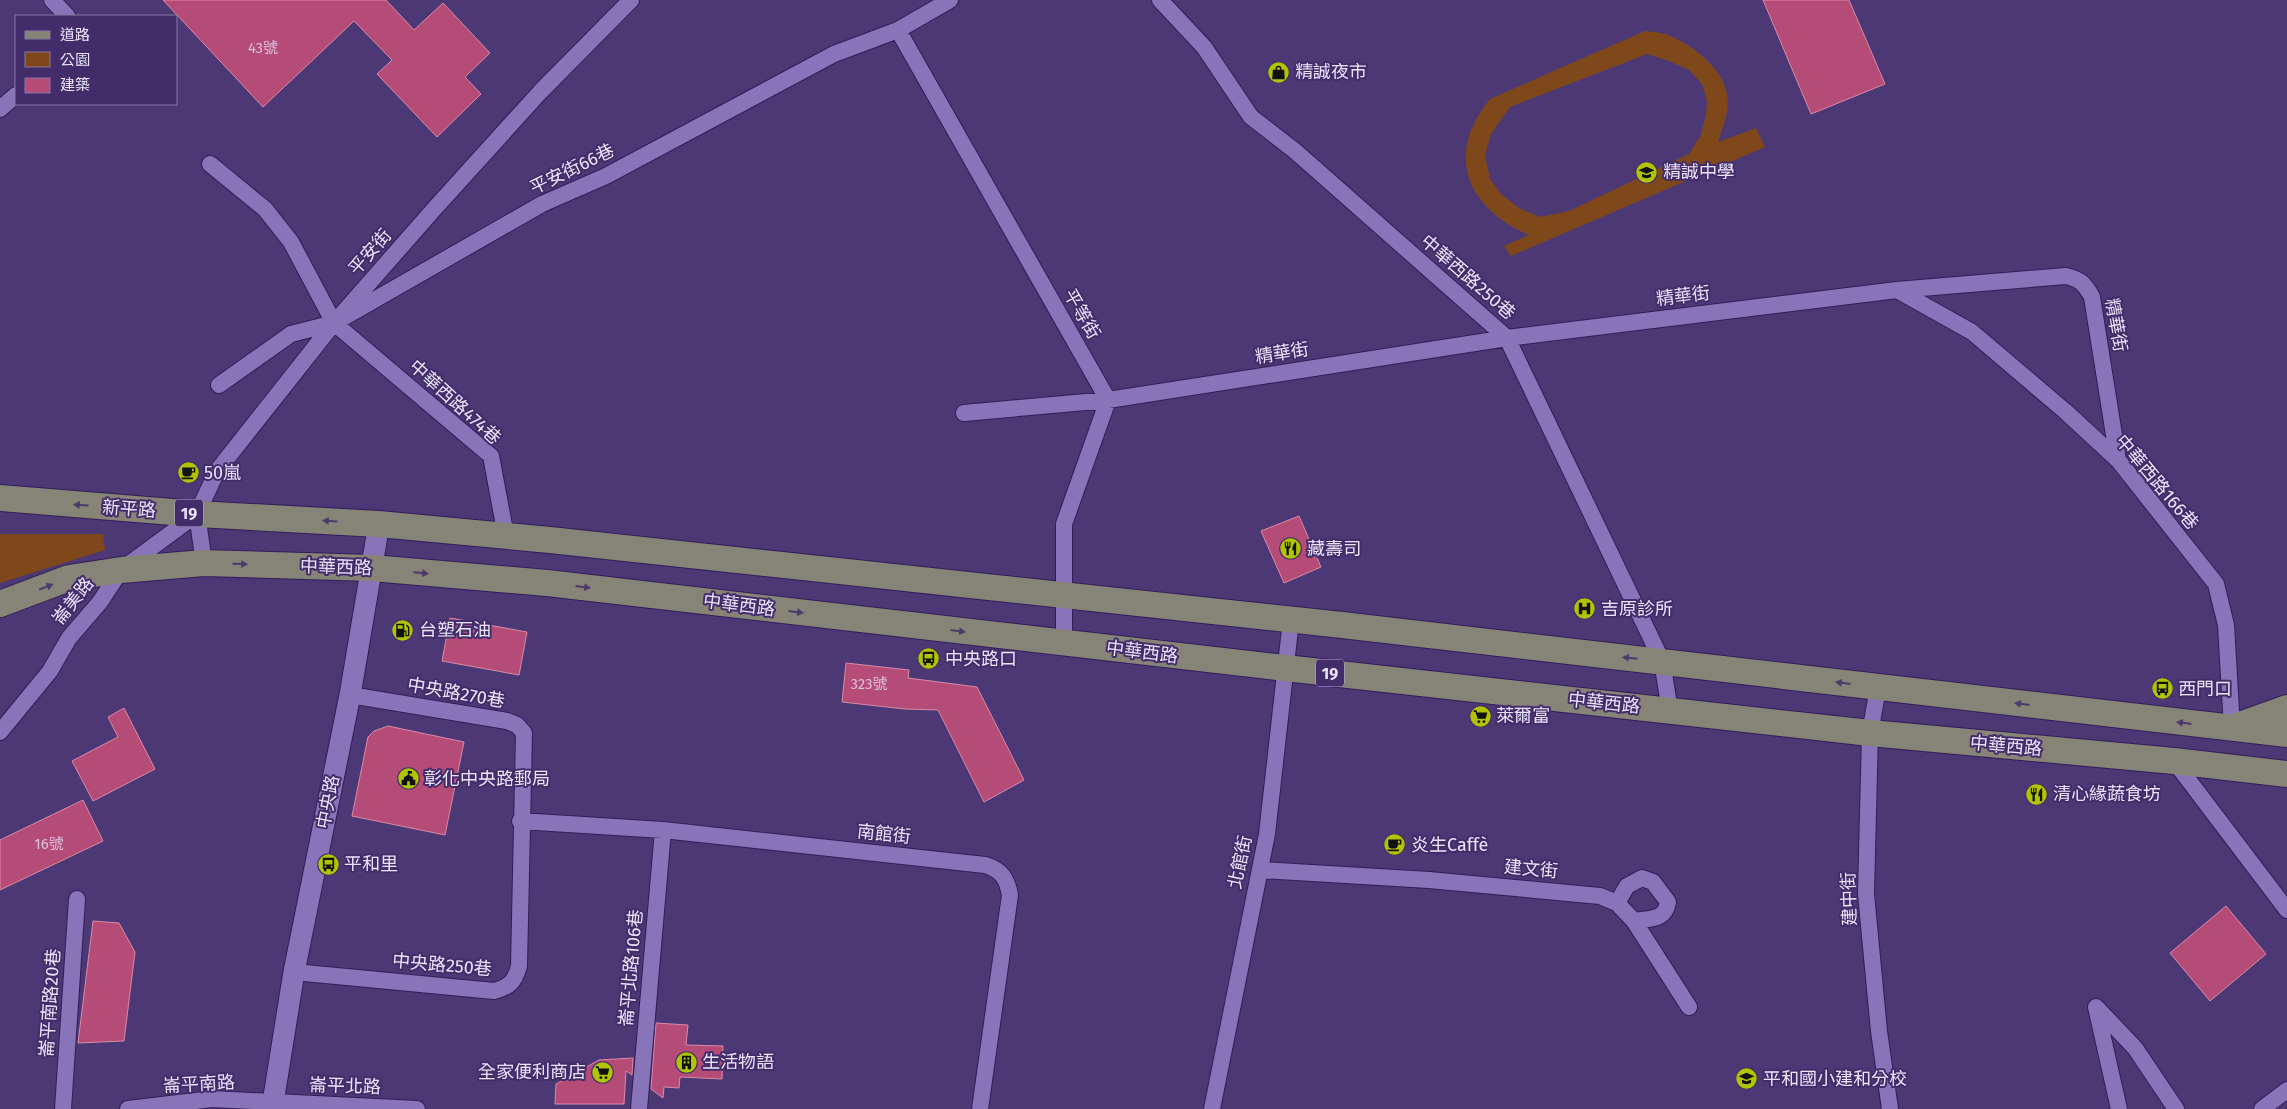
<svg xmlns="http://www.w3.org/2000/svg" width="2287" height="1109" viewBox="0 0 2287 1109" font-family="'Fira Sans','Noto Sans TC',sans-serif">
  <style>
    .green { fill: #7e481a; fill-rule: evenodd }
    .building { fill: #b54c77; stroke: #db8aa7 }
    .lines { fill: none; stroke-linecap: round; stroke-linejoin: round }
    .minor-casing { stroke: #331c59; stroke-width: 18 }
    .tertiary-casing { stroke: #331c59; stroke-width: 23 }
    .primary-casing { stroke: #331c59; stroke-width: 28 }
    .minor { stroke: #8874b8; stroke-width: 16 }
    .tertiary { stroke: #8874b8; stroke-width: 21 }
    .primary { stroke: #858477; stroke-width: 26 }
    .oneway { fill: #4c3a6c }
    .labels { text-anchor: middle; stroke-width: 4; stroke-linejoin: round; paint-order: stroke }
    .number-label { font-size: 15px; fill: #ddbeda }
    .shield { fill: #422d6a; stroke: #b8add0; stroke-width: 1 }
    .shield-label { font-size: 16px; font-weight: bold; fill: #eae4fb }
    .poi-label { font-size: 18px; fill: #eae4fb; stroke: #422d6a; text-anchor: start }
    .street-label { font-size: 18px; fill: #eae4fb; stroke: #422d6a }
  </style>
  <rect width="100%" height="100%" fill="#4d3876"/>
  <path class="green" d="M1645 31C1652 32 1661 32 1668 35 1693 45 1727 70 1728 101 1728 116 1722 129 1718 142L1756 128 1765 147 1511 256 1504 246 1529 235C1467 208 1444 155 1490 99ZM1647 54 1669 61 1689 70 1702 84 1707 101 1706 115 1701 135 1689 154 1569 211 1540 217 1519 208 1501 194 1490 179 1485 156 1491 134 1510 107Z
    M0 534H103L105 550 0 583Z"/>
  <path class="building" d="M163 0H386L414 30 443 3 490 53 465 77 481 94 437 137 377 74 392 60 354 21 263 107Z
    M1763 0H1849L1885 84 1811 114Z
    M1299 516 1321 567 1284 583 1261 531Z
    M450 618 527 632 519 675 442 661Z
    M846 663 909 670 908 678 977 687 1024 780 984 802 938 710 905 709 842 702Z
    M124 708 155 769 93 801 72 761 118 737 108 717Z
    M388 726 464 742 445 835 352 816 368 737 374 731Z
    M83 800 103 841 0 890V840Z
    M2226 906 2266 954 2210 1001 2170 953Z
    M93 921 119 923 135 952 124 1041 78 1043Z
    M656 1023 688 1025 686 1045 723 1046 722 1079 680 1077 679 1088 664 1087 663 1098 651 1089Z
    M633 1058 632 1075 626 1071 624 1104H555L556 1084 599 1060Z"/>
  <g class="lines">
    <defs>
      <path id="minor" d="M52 0 67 16
        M1160 0 1204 47 1251 117 1295 151 1507 338 1662 661 1670 711
        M898 30 1108 400 1064 524V643
        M0 109 16 95
        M210 164 265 209 291 242 334 323 491 456 506 536
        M1897 290 1972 332 2066 412 2118 460 2216 584 2226 625 2232 728
        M219 385 291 334 334 323 542 204 606 176 834 54 898 30 950 0
        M964 413 1108 400 1507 338 1897 290 2066 276C2080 279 2085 284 2092 297L2118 460
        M204 563 197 514 217 471 334 323 435 208 541 91 631 0
        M1878 688 1870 733 1866 894 1879 1031 1890 1109
        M0 732 50 671 69 638 100 602 121 570 197 514
        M2174 761 2287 910
        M520 821 663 830 985 865C1002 870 1007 879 1010 895L980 1109
        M1260 870 1429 880 1600 896 1617 903
        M1634 921C1650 918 1665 921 1668 902L1653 882 1642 878 1627 886 1617 903 1634 921 1689 1007
        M294 972 494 991C510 987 515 981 519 966L524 733 517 725 507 721 350 695
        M2096 1007 2135 1048 2176 1109
        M2096 1007 2119 1109
        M63 1109 77 899
        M128 1109 212 1099 417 1109
        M639 1109 663 830
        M1212 1109 1267 834 1291 620
        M2262 1109 2287 1090"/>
      <path id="tertiary" d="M272 1109 294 972 350 695 379 524"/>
      <path id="primary" d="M0 498 197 514 379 524 550 540 1342 625 2287 734
        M0 604 69 578 121 570 204 563 372 568 547 583 1285 668 1870 733 2174 761 2287 774
        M2237 726 2287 708"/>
    </defs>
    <use href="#minor" class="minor-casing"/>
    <use href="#tertiary" class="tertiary-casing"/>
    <use href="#primary" class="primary-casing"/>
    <use href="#minor" class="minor"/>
    <use href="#tertiary" class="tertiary"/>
    <use href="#primary" class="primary"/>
  </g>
  <defs><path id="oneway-solid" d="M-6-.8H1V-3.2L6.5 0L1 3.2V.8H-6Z" transform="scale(1.25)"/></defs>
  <g class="oneway">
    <use href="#oneway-solid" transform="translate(81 505) rotate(-176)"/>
    <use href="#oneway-solid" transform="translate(330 521) rotate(-177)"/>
    <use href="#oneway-solid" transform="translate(240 564) rotate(2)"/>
    <use href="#oneway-solid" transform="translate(421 573) rotate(5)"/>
    <use href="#oneway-solid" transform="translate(46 587) rotate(-21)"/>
    <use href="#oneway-solid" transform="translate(583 587) rotate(7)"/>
    <use href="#oneway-solid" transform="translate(796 612) rotate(7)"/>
    <use href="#oneway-solid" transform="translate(958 631) rotate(7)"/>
    <use href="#oneway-solid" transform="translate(1630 658) rotate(-174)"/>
    <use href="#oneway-solid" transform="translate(1843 683) rotate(-173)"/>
    <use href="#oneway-solid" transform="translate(2022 704) rotate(-173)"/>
    <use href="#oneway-solid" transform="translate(2184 723) rotate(-173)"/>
  </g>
  <defs>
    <symbol id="shop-disc" viewBox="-11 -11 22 22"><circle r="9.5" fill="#b0c500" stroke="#422d6a"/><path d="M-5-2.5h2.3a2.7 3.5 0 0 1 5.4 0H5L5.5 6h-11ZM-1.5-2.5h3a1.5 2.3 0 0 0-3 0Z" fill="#111"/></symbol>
    <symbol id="school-disc" viewBox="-11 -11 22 22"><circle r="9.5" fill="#b0c500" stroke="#422d6a"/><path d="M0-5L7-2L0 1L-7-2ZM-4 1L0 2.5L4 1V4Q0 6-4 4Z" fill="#111"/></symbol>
    <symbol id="cafe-disc" viewBox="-11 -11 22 22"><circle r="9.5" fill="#b0c500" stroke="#422d6a"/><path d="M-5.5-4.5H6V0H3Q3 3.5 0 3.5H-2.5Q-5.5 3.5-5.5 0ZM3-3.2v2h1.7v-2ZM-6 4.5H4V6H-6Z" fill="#111"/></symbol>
    <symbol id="restaurant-disc" viewBox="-11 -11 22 22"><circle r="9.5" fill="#b0c500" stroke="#422d6a"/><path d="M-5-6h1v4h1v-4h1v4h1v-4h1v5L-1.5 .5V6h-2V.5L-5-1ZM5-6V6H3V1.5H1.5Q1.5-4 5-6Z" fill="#111"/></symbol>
    <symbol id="hospital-disc" viewBox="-11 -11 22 22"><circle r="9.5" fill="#b0c500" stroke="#422d6a"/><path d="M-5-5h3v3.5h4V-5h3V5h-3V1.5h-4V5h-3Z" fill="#111"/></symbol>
    <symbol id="fuel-disc" viewBox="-11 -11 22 22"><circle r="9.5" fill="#b0c500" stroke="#422d6a"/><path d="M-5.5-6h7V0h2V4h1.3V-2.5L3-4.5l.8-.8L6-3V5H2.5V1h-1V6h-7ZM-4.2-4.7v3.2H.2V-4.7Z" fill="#111"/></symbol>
    <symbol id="bus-disc" viewBox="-11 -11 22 22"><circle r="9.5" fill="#b0c500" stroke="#422d6a"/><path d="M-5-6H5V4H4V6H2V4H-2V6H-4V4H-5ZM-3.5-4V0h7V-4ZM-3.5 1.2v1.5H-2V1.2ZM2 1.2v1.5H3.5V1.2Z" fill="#111"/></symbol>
    <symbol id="supermarket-disc" viewBox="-11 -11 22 22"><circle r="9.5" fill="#b0c500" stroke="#422d6a"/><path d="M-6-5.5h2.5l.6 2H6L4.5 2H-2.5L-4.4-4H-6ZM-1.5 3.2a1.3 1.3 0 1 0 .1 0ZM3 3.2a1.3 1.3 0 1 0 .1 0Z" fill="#111"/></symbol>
    <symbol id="civic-disc" viewBox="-11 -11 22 22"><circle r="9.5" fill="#b0c500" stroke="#422d6a"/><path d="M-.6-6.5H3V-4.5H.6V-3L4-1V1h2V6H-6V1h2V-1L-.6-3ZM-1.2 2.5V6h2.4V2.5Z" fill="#111"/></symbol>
    <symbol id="building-disc" viewBox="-11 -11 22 22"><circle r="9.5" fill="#b0c500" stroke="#422d6a"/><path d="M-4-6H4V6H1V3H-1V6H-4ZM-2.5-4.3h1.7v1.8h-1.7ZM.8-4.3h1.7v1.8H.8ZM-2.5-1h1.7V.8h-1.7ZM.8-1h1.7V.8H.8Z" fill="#111"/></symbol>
  </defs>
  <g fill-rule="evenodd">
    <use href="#shop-disc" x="1266" y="60" width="25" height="25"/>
    <use href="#school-disc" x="1634" y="160" width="25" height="25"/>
    <use href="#cafe-disc" x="176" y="460" width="25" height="25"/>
    <use href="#restaurant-disc" x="1278" y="536" width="25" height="25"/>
    <use href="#hospital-disc" x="1572" y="596" width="25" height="25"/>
    <use href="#fuel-disc" x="390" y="618" width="25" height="25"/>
    <use href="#bus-disc" x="916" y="646" width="25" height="25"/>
    <use href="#bus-disc" x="2150" y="676" width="25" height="25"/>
    <use href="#supermarket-disc" x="1468" y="704" width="25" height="25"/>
    <use href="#civic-disc" x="396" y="766" width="25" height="25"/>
    <use href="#restaurant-disc" x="2024" y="782" width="25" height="25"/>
    <use href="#cafe-disc" x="1382" y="832" width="25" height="25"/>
    <use href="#bus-disc" x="316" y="852" width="25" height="25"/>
    <use href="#building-disc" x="674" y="1050" width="25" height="25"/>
    <use href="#supermarket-disc" x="590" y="1060" width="25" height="25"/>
    <use href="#school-disc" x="1734" y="1066" width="25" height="25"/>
  </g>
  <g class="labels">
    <g class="number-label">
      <text x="263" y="53">43號</text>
      <text x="869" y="689">323號</text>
      <text x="49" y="849">16號</text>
    </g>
    <g class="shield">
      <rect x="175" y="499.5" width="28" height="27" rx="4"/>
      <rect x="1316" y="659.5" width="28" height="27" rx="4"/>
    </g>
    <g class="shield-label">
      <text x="189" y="519">19</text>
      <text x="1330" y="679">19</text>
    </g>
    <g class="poi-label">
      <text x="1295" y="78">精誠夜市</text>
      <text x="1663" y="178">精誠中學</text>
      <text x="204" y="479">50嵐</text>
      <text x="1307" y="555">藏壽司</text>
      <text x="1601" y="615">吉原診所</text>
      <text x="419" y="636">台塑石油</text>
      <text x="945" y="665">中央路口</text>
      <text x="2178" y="695">西門口</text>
      <text x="1496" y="722">萊爾富</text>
      <text x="424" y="785">彰化中央路郵局</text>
      <text x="2053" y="800">清心緣蔬食坊</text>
      <text x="1411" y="851">炎生Caffè</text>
      <text x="344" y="870">平和里</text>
      <text x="702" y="1068">生活物語</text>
      <text x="586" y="1078" text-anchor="end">全家便利商店</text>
      <text x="1763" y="1085">平和國小建和分校</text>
    </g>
    <g class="street-label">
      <text transform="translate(572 169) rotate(-26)" y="6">平安街66巷</text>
      <text transform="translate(370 252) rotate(-49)" y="6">平安街</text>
      <text transform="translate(1468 277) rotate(41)" y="6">中華西路250巷</text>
      <text transform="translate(1683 296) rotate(-7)" y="6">精華街</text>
      <text transform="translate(1082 314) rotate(60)" y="6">平等街</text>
      <text transform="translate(2116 325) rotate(80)" y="6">精華街</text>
      <text transform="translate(1282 353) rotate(-9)" y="6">精華街</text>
      <text transform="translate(455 402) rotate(42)" y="6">中華西路474巷</text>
      <text transform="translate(2157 482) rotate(50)" y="6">中華西路166巷</text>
      <text transform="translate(129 509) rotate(4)" y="6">新平路</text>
      <text transform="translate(336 567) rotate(2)" y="6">中華西路</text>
      <text transform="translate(73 601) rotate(-52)" y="6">崙美路</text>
      <text transform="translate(739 605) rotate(7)" y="6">中華西路</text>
      <text transform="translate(1142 652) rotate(7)" y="6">中華西路</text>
      <text transform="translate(456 693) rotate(10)" y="6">中央路270巷</text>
      <text transform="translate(1604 703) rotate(6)" y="6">中華西路</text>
      <text transform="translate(2006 746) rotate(5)" y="6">中華西路</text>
      <text transform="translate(328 802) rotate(-79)" y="6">中央路</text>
      <text transform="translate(884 834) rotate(6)" y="6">南館街</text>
      <text transform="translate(1240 862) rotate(-78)" y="6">北館街</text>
      <text transform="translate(1531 869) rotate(5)" y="6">建文街</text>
      <text transform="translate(1849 899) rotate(-92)" y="6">建中街</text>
      <text transform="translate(442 965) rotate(5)" y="6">中央路250巷</text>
      <text transform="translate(631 968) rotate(-85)" y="6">崙平北路106巷</text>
      <text transform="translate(50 1003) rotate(-86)" y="6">崙平南路20巷</text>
      <text transform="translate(199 1084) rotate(-3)" y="6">崙平南路</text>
      <text transform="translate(345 1086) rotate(2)" y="6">崙平北路</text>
    </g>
  </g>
  <rect x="15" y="15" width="162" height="90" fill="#422d6a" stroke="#8576a4"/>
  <rect x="25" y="31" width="25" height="8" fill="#858477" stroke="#8576a4"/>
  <text x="60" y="40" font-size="15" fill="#eae4fb">道路</text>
  <rect x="25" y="52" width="25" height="15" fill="#7e481a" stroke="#8576a4"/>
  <text x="60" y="65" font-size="15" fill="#eae4fb">公園</text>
  <rect x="25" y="78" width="25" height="15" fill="#b54c77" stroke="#8576a4"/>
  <text x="60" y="90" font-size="15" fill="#eae4fb">建築</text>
</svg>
